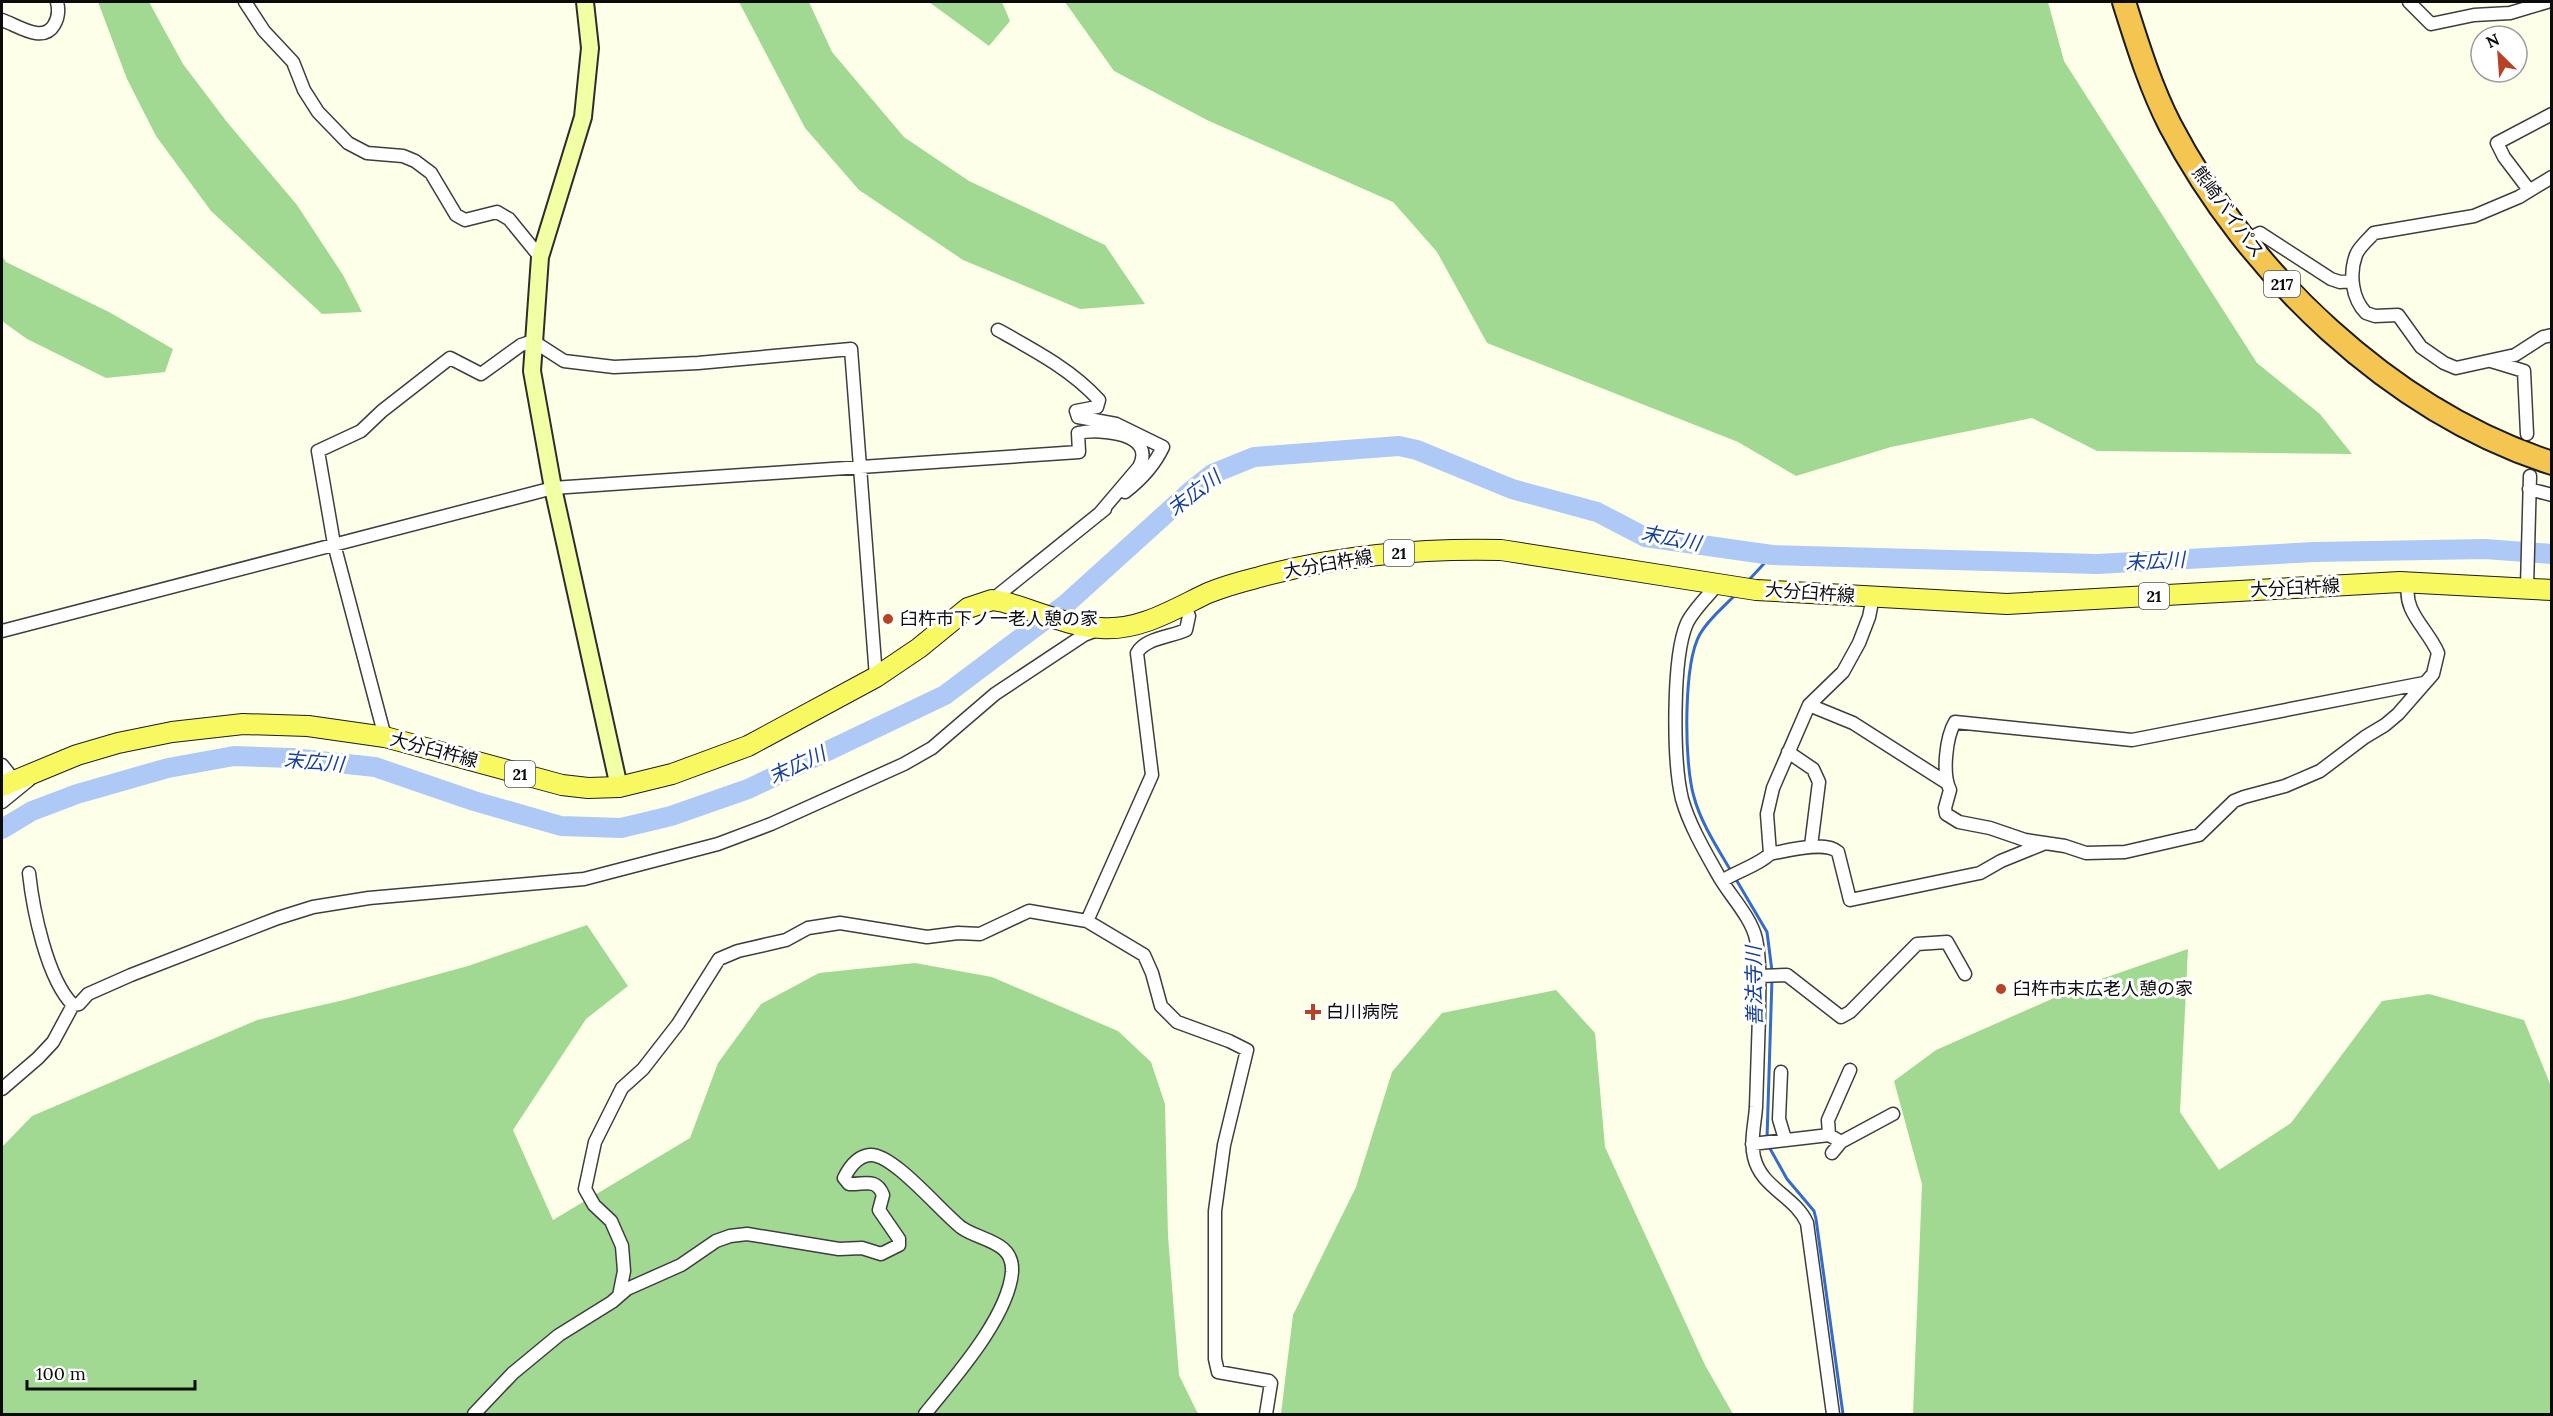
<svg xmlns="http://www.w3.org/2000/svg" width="2553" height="1416" viewBox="0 0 2553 1416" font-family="Lora,'Noto Sans JP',serif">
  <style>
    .forest { fill: #a1d993 }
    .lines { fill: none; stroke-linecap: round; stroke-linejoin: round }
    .stream { stroke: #356bcd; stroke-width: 3 }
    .river { stroke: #aec9f6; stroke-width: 20 }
    .street-casing { stroke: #3e3e3e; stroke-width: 15 }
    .secondary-casing { stroke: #2d2d2d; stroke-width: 20 }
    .primary-casing { stroke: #1c1c1c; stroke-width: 22 }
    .highway-casing { stroke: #1c1c1c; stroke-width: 26 }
    .street { stroke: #fff; stroke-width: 12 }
    .secondary { stroke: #f2ffa4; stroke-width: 16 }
    .primary { stroke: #f8f960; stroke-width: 20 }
    .highway { stroke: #f5c552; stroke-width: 22 }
    .poi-dot { fill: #ba4224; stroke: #fff; stroke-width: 2 }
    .labels { text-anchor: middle; stroke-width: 6; stroke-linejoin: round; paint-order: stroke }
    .shield { fill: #fff; stroke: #545454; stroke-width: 1.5 }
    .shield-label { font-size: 16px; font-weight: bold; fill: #0b0b0b }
    .street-label { font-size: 18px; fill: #0b0b0b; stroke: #fff }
    .poi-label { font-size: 18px; fill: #0b0b0b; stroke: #fff; text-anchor: start }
    .water-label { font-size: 20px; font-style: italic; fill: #153f9c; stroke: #fff }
  </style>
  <rect width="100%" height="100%" fill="#feffe9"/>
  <path class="forest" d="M98 2H149L183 64 227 122 297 205 343 275 362 312 322 314 211 211 156 136 127 79Z
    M739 2H809L832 52 904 137 969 181 1105 245 1145 304 1080 309 963 260 859 190 805 128Z
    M929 2H1002L1010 21 989 46Z
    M1065 2H2048L2064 61 2257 363 2320 414 2352 454 2097 451 2032 418 1891 447 1796 476 1738 442 1487 343 1437 252 1393 202 1209 121 1114 71Z
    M2 256 6 262 109 312 173 349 165 372 106 378 27 339 2 321Z
    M587 925 628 986 586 1019 513 1130 553 1220 690 1138 718 1063 761 1004 819 973 915 963 992 977 1118 1031 1151 1062 1165 1104 1168 1236 1179 1375 1198 1414H2V1147L32 1116 257 1020 344 1000 468 966Z
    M2188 949 2180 1112 2219 1170 2291 1123 2382 1001 2429 994 2524 1020 2551 1086V1414H1913L1922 1184 1894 1081 1936 1050 2081 986Z
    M1556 990 1595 1033 1605 1147 1705 1365 1733 1414H1281L1293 1315 1356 1187 1392 1072 1442 1013Z"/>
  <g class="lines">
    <path class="stream" d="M1747 582 1772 555
      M1731 871C1717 847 1701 823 1694 797 1684 764 1683 664 1700 634 1709 618 1724 607 1736 594
      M1734 876 1767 932 1772 971
      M1767 1139 1772 978
      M1768 1145 1787 1179 1814 1211 1816 1219 1843 1414"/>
    <path class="river" d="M2 829 32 811 77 794 168 768 234 756 292 758 375 767 474 801 561 826 621 828 671 816 748 789 945 695 1066 604 1192 490 1212 474 1254 457 1399 446 1417 450 1512 489 1597 512 1645 537 1772 555 2097 564 2314 552 2485 549 2552 554"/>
    <defs>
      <path id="street" d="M245 2 264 31 293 62 304 90 318 112 348 143 367 153 403 156 415 161 431 173 456 215 465 220 497 212 509 219 540 257
        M2409 2 2431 24 2474 15 2510 13 2547 2
        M2 20C17 25 43 44 54 25 59 17 59 10 57 2
        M2552 177 2519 197 2474 216 2374 233C2368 240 2359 247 2356 255 2349 274 2352 299 2366 313L2375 316 2398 315 2421 347 2444 363 2456 368 2515 355 2543 337 2552 335
        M2529 190 2504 157 2497 143 2552 114
        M2244 241 2260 233 2331 279 2340 282 2352 281
        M998 330C1034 350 1072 370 1099 400L1097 407 1076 411 1078 417 1116 424 1163 447C1154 466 1142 479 1125 492
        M2491 361 2524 371 2527 434
        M2529 489 2552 495
        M2409 583C2401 610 2428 629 2438 653L2433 674 2398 714 2385 725 2365 737 2320 771 2285 786 2244 797 2234 801 2199 835 2125 852 2086 853 2065 846 2025 840 1990 828 1959 822 1946 814 1945 808 1950 790C1942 774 1946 737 1955 722L2132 740 2424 683
        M1718 584C1708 596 1694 609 1687 623 1672 657 1673 762 1682 799 1689 824 1704 850 1717 873 1728 894 1751 916 1756 939 1761 964 1759 991 1759 1016 1758 1046 1757 1077 1756 1107 1755 1123 1750 1141 1754 1157 1761 1188 1795 1196 1807 1223L1833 1414
        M2527 587 2530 476
        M992 600 1105 509
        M2 631 553 488 1079 452 1078 433C1100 428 1157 433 1139 467L1099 514
        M1809 705 1853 723 1947 783
        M385 737 334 544 318 451 361 431 382 411 450 358 481 374 521 345 533 341 564 361 614 367 698 363 851 349 876 677
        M1788 752 1813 769 1819 782 1811 846
        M2 765 14 780
        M2 802 29 780
        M1770 854C1786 851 1825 840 1838 852L1850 900 1980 873 2001 861 2043 844
        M29 873C33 910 47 979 73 1005
        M1722 881C1737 871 1757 866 1770 854L1767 814 1773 788 1809 705 1843 672 1859 643 1869 617 1873 597
        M1087 921 1152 775 1137 653C1145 638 1171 637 1186 630L1189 616 1184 604
        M1760 976 1787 975 1841 1017 1850 1012 1917 944 1947 942 1965 974
        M1781 1072 1779 1119 1785 1139
        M2 1089 38 1058 53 1042 73 1005 79 1004 88 994 131 975 278 918 313 907 369 898 584 879 718 844 771 824 904 764 932 748 995 694 1084 635 1097 630
        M1829 1135 1828 1120 1850 1070
        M1752 1144 1829 1135 1841 1142
        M1832 1153 1841 1142 1893 1114
        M619 1296 624 1271 622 1246 611 1221 594 1205 585 1189 595 1142 622 1088 643 1069 678 1024 719 959 738 951 786 940 808 928 840 923 927 937 958 933 980 934 1029 911 1087 921 1144 955 1152 973 1161 1006 1177 1022 1229 1041 1247 1050 1224 1145 1215 1211V1359L1218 1372 1269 1381 1271 1383 1266 1414
        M474 1414 513 1373 559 1335 612 1302 627 1289 681 1265 716 1241 730 1236 747 1234 839 1249 862 1248 881 1254 899 1245V1239L879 1210 883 1195C876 1177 864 1185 849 1184L844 1178C849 1168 857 1156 870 1155 893 1153 942 1213 962 1228 981 1241 1014 1241 1012 1272 1008 1318 953 1379 925 1414"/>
      <path id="secondary" d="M585 2 590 48 583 117 540 257 532 371 553 488 619 787"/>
      <path id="primary" d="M2 786 77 755 118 743 172 732 243 724 308 726 385 737 562 785 588 788 619 787 672 774 748 746 876 677 919 648 968 608 992 600 1004 602C1034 610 1071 627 1101 628 1140 631 1174 609 1208 593 1223 587 1240 582 1256 578 1333 556 1421 548 1501 550L1756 590 2007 604 2400 582 2552 590"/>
      <path id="highway" d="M2124 2C2137 43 2150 86 2170 125 2247 273 2391 411 2552 463"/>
    </defs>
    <use href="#street" class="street-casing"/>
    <use href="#secondary" class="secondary-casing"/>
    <use href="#primary" class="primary-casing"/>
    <use href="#highway" class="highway-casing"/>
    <use href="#street" class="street"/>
    <use href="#secondary" class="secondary"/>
    <use href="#primary" class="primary"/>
    <use href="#highway" class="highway"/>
  </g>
  <g class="poi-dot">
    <circle cx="888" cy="619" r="6"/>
    <circle cx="2001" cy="989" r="6"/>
    <path d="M1310 1003h6v6h6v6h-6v6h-6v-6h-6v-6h6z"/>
  </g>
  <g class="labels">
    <g class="shield">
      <rect x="2264" y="271" width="36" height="26" rx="4.5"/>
      <rect x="1384" y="540" width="30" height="26" rx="4.5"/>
      <rect x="2139" y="583" width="30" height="26" rx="4.5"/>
      <rect x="505" y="761" width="30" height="26" rx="4.5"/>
    </g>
    <g class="shield-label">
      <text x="2282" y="290">217</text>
      <text x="1399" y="559">21</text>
      <text x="2154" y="602">21</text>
      <text x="520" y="780">21</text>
    </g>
    <g class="street-label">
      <text transform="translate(2228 212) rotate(54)" y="6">熊崎バイパス</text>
      <text transform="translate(1328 564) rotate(-10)" y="6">大分臼杵線</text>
      <text transform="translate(2295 588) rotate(-3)" y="6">大分臼杵線</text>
      <text transform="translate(1810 593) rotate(4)" y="6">大分臼杵線</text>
      <text transform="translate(434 750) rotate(15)" y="6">大分臼杵線</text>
    </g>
    <g class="poi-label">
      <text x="900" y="625">臼杵市下ノ一老人憩の家</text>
      <text x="2013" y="995">臼杵市末広老人憩の家</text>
      <text x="1326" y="1018">白川病院</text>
    </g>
    <g class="water-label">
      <text transform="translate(1194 493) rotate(-37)" y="7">末広川</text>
      <text transform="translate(1671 538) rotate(11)" y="7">末広川</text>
      <text transform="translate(2155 561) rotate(-3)" y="7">末広川</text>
      <text transform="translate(314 762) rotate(5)" y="7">末広川</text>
      <text transform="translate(797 765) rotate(-25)" y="7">末広川</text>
      <text transform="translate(1754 986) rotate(-91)" y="7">善法寺川</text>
    </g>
  </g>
  <rect width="2553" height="1416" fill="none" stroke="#0b0b0b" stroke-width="6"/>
  <g transform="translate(2499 54) rotate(335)"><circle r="28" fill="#ffffff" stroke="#9d9d9d" stroke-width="1.5"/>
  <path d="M0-4.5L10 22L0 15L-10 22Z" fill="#ba4224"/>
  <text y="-9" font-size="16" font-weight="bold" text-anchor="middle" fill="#0b0b0b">N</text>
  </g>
  <path d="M27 1380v9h168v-9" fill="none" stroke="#0b0b0b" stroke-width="3"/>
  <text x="36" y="1380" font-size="18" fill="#0b0b0b" stroke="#ffffff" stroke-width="4.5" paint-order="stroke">100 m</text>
</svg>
